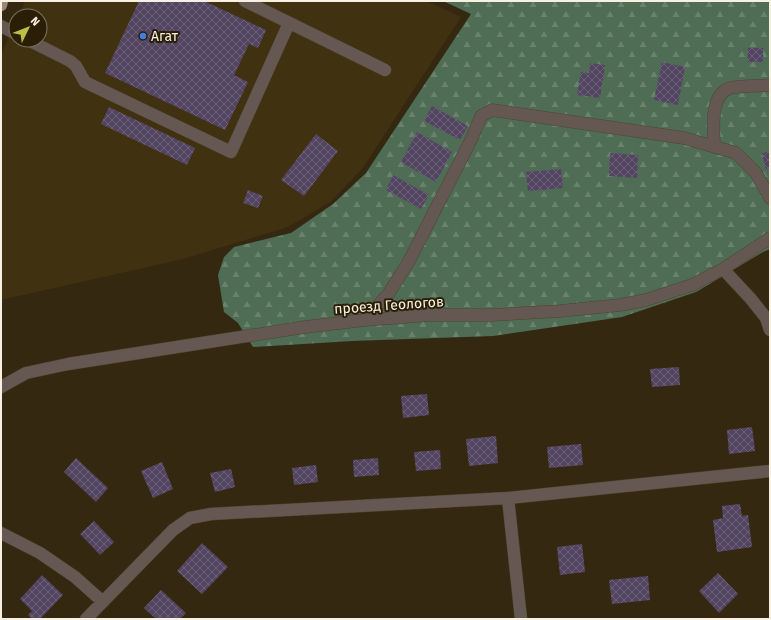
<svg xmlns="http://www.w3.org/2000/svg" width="771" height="620" viewBox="0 0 771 620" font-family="'Fira Sans',sans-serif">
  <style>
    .built { fill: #403110 }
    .forest { fill: url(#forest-firs) }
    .building { fill: url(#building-cross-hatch) }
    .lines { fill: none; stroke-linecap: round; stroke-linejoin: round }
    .minor-casing { stroke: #4f452d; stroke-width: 13 }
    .major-casing { stroke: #4f452d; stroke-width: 13 }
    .minor { stroke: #655853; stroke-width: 12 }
    .major { stroke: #9f8479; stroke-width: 12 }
    .shop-dot { fill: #3f7fe0; stroke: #2a1f06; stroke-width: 1.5 }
    .labels { text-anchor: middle; stroke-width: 4; stroke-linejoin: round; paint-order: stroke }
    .poi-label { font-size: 14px; fill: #f8f0e1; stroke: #2a1f06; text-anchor: start }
    .street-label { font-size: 14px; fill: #f8f0e1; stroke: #2a1f06 }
  </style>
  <defs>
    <pattern id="forest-firs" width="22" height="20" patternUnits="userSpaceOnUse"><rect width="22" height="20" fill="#4f6d55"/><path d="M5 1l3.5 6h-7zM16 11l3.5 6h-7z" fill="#69826d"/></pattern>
    <pattern id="building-cross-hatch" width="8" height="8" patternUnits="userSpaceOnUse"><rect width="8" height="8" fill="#534462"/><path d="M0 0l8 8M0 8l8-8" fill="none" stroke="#6c5f78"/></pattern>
  </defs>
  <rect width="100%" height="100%" fill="#342910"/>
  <path class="built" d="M25 1H426L461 17 362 169 330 202 288 227 183 259 1 300V55L16 22V40H40V16H19Z"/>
  <path class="forest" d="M443 1H770V249L763 252 696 292 622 317 493 336 352 341 253 347 238 323 224 312 218 275 224 257 234 247 291 233 333 204 366 173 471 14Z"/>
  <path class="building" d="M139 1H204L266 30 258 48 249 44 234 75 248 82 225 130 105 73Z
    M748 48H763V62H748Z
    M662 62 685 67 678 105 654 100Z
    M590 63 605 65 600 98 577 95 581 72 589 73Z
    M432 106 468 126 460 140 424 121Z
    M109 107 195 148 187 165 101 124Z
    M417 132 452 152 436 182 401 162Z
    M316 134 338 151 304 196 281 180Z
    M770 151V169L766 170 762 153Z
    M610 153 638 155 637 178 609 176Z
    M561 169 563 188 528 191 526 172Z
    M393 175 429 195 421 209 386 190Z
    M248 190 263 196 258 208 243 203Z
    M679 367 680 385 652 387 650 369Z
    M427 394 429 415 403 418 401 396Z
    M752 427 755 451 729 454 727 430Z
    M496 436 498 463 469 466 466 439Z
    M581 444 583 465 549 468 547 447Z
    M440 450 441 469 416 471 414 452Z
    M76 458 108 488 96 502 64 472Z
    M378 458 379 475 354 477 353 460Z
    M162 462 173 489 153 498 141 471Z
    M316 465 318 482 294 485 292 468Z
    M231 469 235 487 215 492 210 473Z
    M740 504 742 516 748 515 752 547 717 552 713 520 723 518 722 506Z
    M94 521 114 542 100 555 80 534Z
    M202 543 228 567 202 594 177 571Z
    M582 544 585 572 560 575 557 547Z
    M718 573 738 594 719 613 699 591Z
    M42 575 63 595 40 619H32L28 615 32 611 20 599Z
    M648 576 650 600 612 604 609 580Z
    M161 590 186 613 180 619H156L144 608Z"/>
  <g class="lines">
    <defs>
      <path id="minor" d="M245 1 385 70
        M1 26 16 34
        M28 40 70 61 76 66 85 82 231 152 289 23
        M714 147C714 129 709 95 730 88 738 86 760 86 770 85
        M723 269 751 299 766 318 770 330
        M365 320 389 293 409 261 471 140 481 116 492 110 684 138 736 153 756 173 770 198
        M1 387 26 373 68 364 305 327 365 320 430 315H492L560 311 620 305 646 300 692 285 723 269 770 238
        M508 498 521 619
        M1 533 40 553 75 577 103 602
        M86 619 173 530 190 518 211 514 508 498 770 471"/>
      <path id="major" d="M1 5 2 1"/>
    </defs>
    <use href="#minor" class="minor-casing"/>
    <use href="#major" class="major-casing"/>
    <use href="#minor" class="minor"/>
    <use href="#major" class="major"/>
  </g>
  <circle class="shop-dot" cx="143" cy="36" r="4"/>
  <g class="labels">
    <g class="poi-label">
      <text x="151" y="41">Агат</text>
    </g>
    <g class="street-label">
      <text transform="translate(389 305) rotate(-4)" y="5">проезд Геологов</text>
    </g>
  </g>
  <rect width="771" height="620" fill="none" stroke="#f8f0e1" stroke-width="4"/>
  <g transform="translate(28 28) rotate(47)"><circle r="19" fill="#2a1f06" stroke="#7c735e"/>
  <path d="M0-3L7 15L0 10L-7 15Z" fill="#bac046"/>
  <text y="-6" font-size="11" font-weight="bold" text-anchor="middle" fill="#f8f0e1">N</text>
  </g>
</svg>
